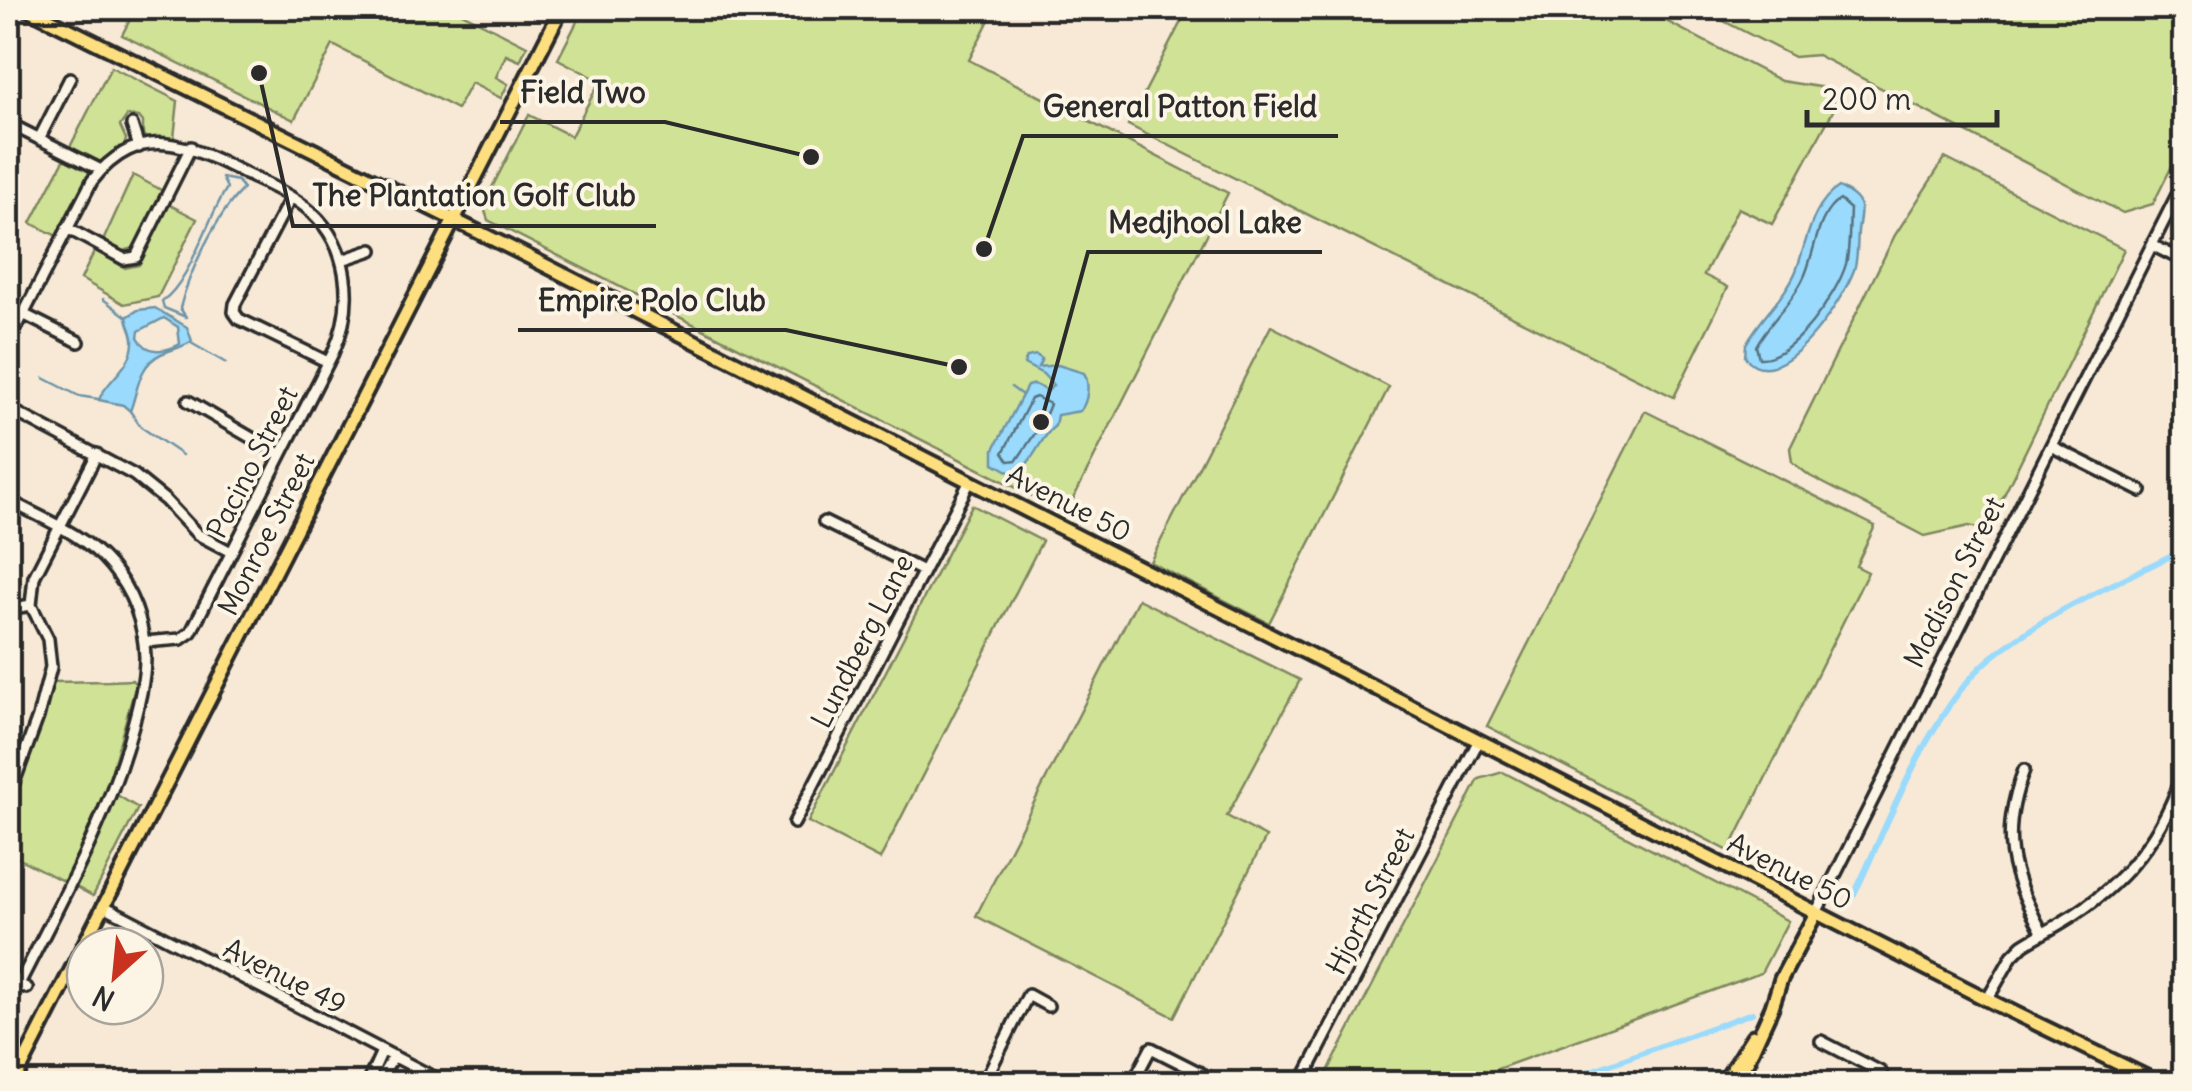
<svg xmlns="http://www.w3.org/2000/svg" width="2192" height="1091" viewBox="0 0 2192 1091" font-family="Delius,sans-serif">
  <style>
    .green { fill: #d0e296; stroke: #7e8660; stroke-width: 2.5 }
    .water { fill: #9adafc; stroke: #6e94a8; stroke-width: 2.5; fill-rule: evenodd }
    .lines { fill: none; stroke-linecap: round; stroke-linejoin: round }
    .shore { stroke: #57717f; stroke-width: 2.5 }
    .stream { stroke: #6e94a8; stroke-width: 2.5 }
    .canal { stroke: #9adafc; stroke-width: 6 }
    .minor-casing { stroke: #2b2b2b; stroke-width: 16 }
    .major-casing { stroke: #2b2b2b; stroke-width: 19 }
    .minor { stroke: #fcf5e5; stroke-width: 9 }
    .major { stroke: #fedf80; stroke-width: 11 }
    .labels { text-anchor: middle; stroke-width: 8; stroke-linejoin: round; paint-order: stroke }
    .street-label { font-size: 28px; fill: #2b2b2b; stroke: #fcf5e5 }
    .leader { fill: none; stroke: #2b2b2b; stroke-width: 4 }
    .callout-dot { fill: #2b2b2b; stroke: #fcf5e5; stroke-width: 4 }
    .callout-label { font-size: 30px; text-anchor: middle; font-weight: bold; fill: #2b2b2b; stroke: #fcf5e5; stroke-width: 8; stroke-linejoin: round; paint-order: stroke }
  </style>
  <rect width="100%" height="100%" fill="#f7e9d5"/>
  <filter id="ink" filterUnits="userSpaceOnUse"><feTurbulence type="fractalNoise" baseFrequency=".01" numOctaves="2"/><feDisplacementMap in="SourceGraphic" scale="20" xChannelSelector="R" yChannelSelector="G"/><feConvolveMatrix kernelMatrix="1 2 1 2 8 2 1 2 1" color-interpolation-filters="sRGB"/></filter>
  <g filter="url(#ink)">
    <path class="green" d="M136 8H452L527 46 520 61 506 55 496 77 508 84 501 98 471 83 457 109 333 45 294 120 122 35Z
      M584 8H995L969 60 1228 193 1066 513 488 220 483 205 529 115 571 136 600 81 558 59Z
      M1188 8H1641L1781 81 1825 88 1833 95 1834 109 1772 224 1738 208 1704 275 1728 287 1674 397 1128 125Z
      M1698 8H2184V142L2153 204 2123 213 1817 55 1794 57Z
      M111 67 178 101 174 138 148 139 143 135V122L139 117 127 116 120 126 126 139 124 147 101 162 70 147Z
      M65 158 87 169 89 174 57 236 31 223Z
      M1945 158 2124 249 1987 530 1969 526 1925 536 1810 476 1792 462 1790 448 1895 235Z
      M133 175 163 191 134 248 123 251 103 241Z
      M168 204 197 219 158 297 124 304 81 279 95 250 125 268 139 265Z
      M1271 326 1389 387 1269 623 1150 562Z
      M1645 411 1875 526 1856 566 1868 572 1729 851 1487 726Z
      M972 505 1042 541 880 859 808 822Z
      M1138 599 1300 680 1227 816 1266 837 1174 1017 976 916Z
      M109 681 132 680 136 684 108 784 65 882 8 853V812L38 734 52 682Z
      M1503 772 1788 921 1761 973 1459 1083H1322L1479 779Z
      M117 795 138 808 93 896 76 887Z"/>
    <path class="water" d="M1839 187C1846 191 1854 194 1858 201 1863 209 1859 221 1858 231 1857 243 1858 258 1854 270 1843 300 1780 399 1745 357L1746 344C1760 318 1785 297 1796 271 1807 242 1811 204 1839 187Z
      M155 308 187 327 192 341C182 348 172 349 161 354 138 365 138 391 130 411L123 405 99 400C105 381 133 367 133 342 134 333 128 326 127 317L138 310ZM164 318 178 327 180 344C165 352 147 355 138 337L139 331Z
      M1036 355 1042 359 1038 367 1058 365 1084 373C1090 383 1088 402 1080 411L1057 415 1055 426C1038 438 1033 471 1010 472L994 463V449L1027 386 1034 384 1048 391 1053 385 1043 374 1024 364 1027 357Z"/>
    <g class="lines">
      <path class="shore" d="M1840 200 1850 209C1849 226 1850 247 1846 264 1838 293 1791 361 1759 358L1756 346C1769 322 1791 304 1803 279 1815 256 1816 213 1840 200Z
        M1036 397 1050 404C1043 424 1029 442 1017 460L1009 461 1003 453 1031 399Z"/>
      <path class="stream" d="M222 178 238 181 243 189C217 214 189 272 180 308L186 317 164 308 162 301C190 283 207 218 227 188Z
        M103 299 127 317
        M191 343 226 363
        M44 378 79 396 98 399
        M1011 387 1022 395
        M130 411 141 427 182 455"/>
      <path class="canal" d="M1854 895C1889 822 1930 709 1991 658 2048 611 2120 582 2184 549
        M1555 1084 1752 1013"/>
      <defs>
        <path id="minor" d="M8 123 101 170
          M132 125 139 147
          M39 139 70 78
          M291 197 235 304 234 312 239 319 328 362
          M67 228 124 259 136 257 191 147
          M2152 245 2184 261
          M342 260 372 250
          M23 314 79 342
          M8 344 92 181C141 118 192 147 250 176 268 185 288 193 304 206 350 241 356 303 333 353L191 632 181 639 144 642
          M188 401 281 455
          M8 408 134 475 165 500 197 534 231 552
          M2051 446 2141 491
          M8 500C43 519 84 534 110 565 132 591 144 623 145 657 145 680 139 703 133 725 109 817 62 899 19 984
          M824 522 923 571
          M8 609 31 605
          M2024 770C1999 836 2010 872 2042 932
          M8 799 38 717 51 667 48 639 31 605 34 577 97 454
          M794 823 970 481
          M104 906 447 1084
          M1816 913 2184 181
          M8 979 27 988
          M1987 1000 2012 956 2023 945C2037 936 2050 930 2064 921 2122 887 2166 833 2184 768
          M1821 1041 1881 1072 1884 1084
          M367 1084 382 1051
          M377 1084 394 1056
          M983 1084 1028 995 1048 1006
          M1132 1084 1151 1048 1222 1084
          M1301 1084 1479 740"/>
        <path id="major" d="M26 8 525 255 1996 1004 2161 1084
          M13 1084 562 8
          M1723 1084 1753 1036
          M1737 1084 1772 1007 1781 979 1816 913"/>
      </defs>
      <use href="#minor" class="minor-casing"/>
      <use href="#major" class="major-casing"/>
      <use href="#minor" class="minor"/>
      <use href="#major" class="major"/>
    </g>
  </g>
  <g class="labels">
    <g class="street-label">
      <text transform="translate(252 462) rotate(-63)" y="10">Pacino Street</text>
      <text transform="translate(1069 503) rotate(27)" y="10">Avenue 50</text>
      <text transform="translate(266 534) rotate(-63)" y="10">Monroe Street</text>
      <text transform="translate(1954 582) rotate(-63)" y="10">Madison Street</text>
      <text transform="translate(862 641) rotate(-63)" y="10">Lundberg Lane</text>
      <text transform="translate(1790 871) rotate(27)" y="10">Avenue 50</text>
      <text transform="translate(1370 901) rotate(-63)" y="10">Hjorth Street</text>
      <text transform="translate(285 976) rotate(27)" y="10">Avenue 49</text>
    </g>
  </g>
  <path class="leader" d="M811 157L665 122H500M984 249L1023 136H1338M259 73L293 226H656M1041 422L1088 252H1322M959 367L786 330H518"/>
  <g class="callout-dot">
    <circle cx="811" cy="157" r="10"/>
    <circle cx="984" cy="249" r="10"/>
    <circle cx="259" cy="73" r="10"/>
    <circle cx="1041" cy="422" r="10"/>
    <circle cx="959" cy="367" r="10"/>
  </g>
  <g class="callout-label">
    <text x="583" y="103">Field Two</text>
    <text x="1180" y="117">General Patton Field</text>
    <text x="474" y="206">The Plantation Golf Club</text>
    <text x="1205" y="233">Medjhool Lake</text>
    <text x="652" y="311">Empire Polo Club</text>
  </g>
  <rect width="2192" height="1091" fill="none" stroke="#fcf5e5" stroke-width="40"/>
  <rect x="20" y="20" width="2152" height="1051" fill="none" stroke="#2b2b2b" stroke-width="4" filter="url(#ink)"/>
  <g transform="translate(115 976) rotate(207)"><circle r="48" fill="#fcf5e5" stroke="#a8a49b" stroke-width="2.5"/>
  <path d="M0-8L18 38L0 25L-18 38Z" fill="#c8321e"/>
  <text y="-15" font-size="28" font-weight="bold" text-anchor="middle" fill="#2b2b2b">N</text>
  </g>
  <path d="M1807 110v15h190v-15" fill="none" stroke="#2b2b2b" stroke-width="5"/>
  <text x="1822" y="110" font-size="30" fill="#2b2b2b" stroke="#fcf5e5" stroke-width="8" paint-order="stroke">200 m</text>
</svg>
